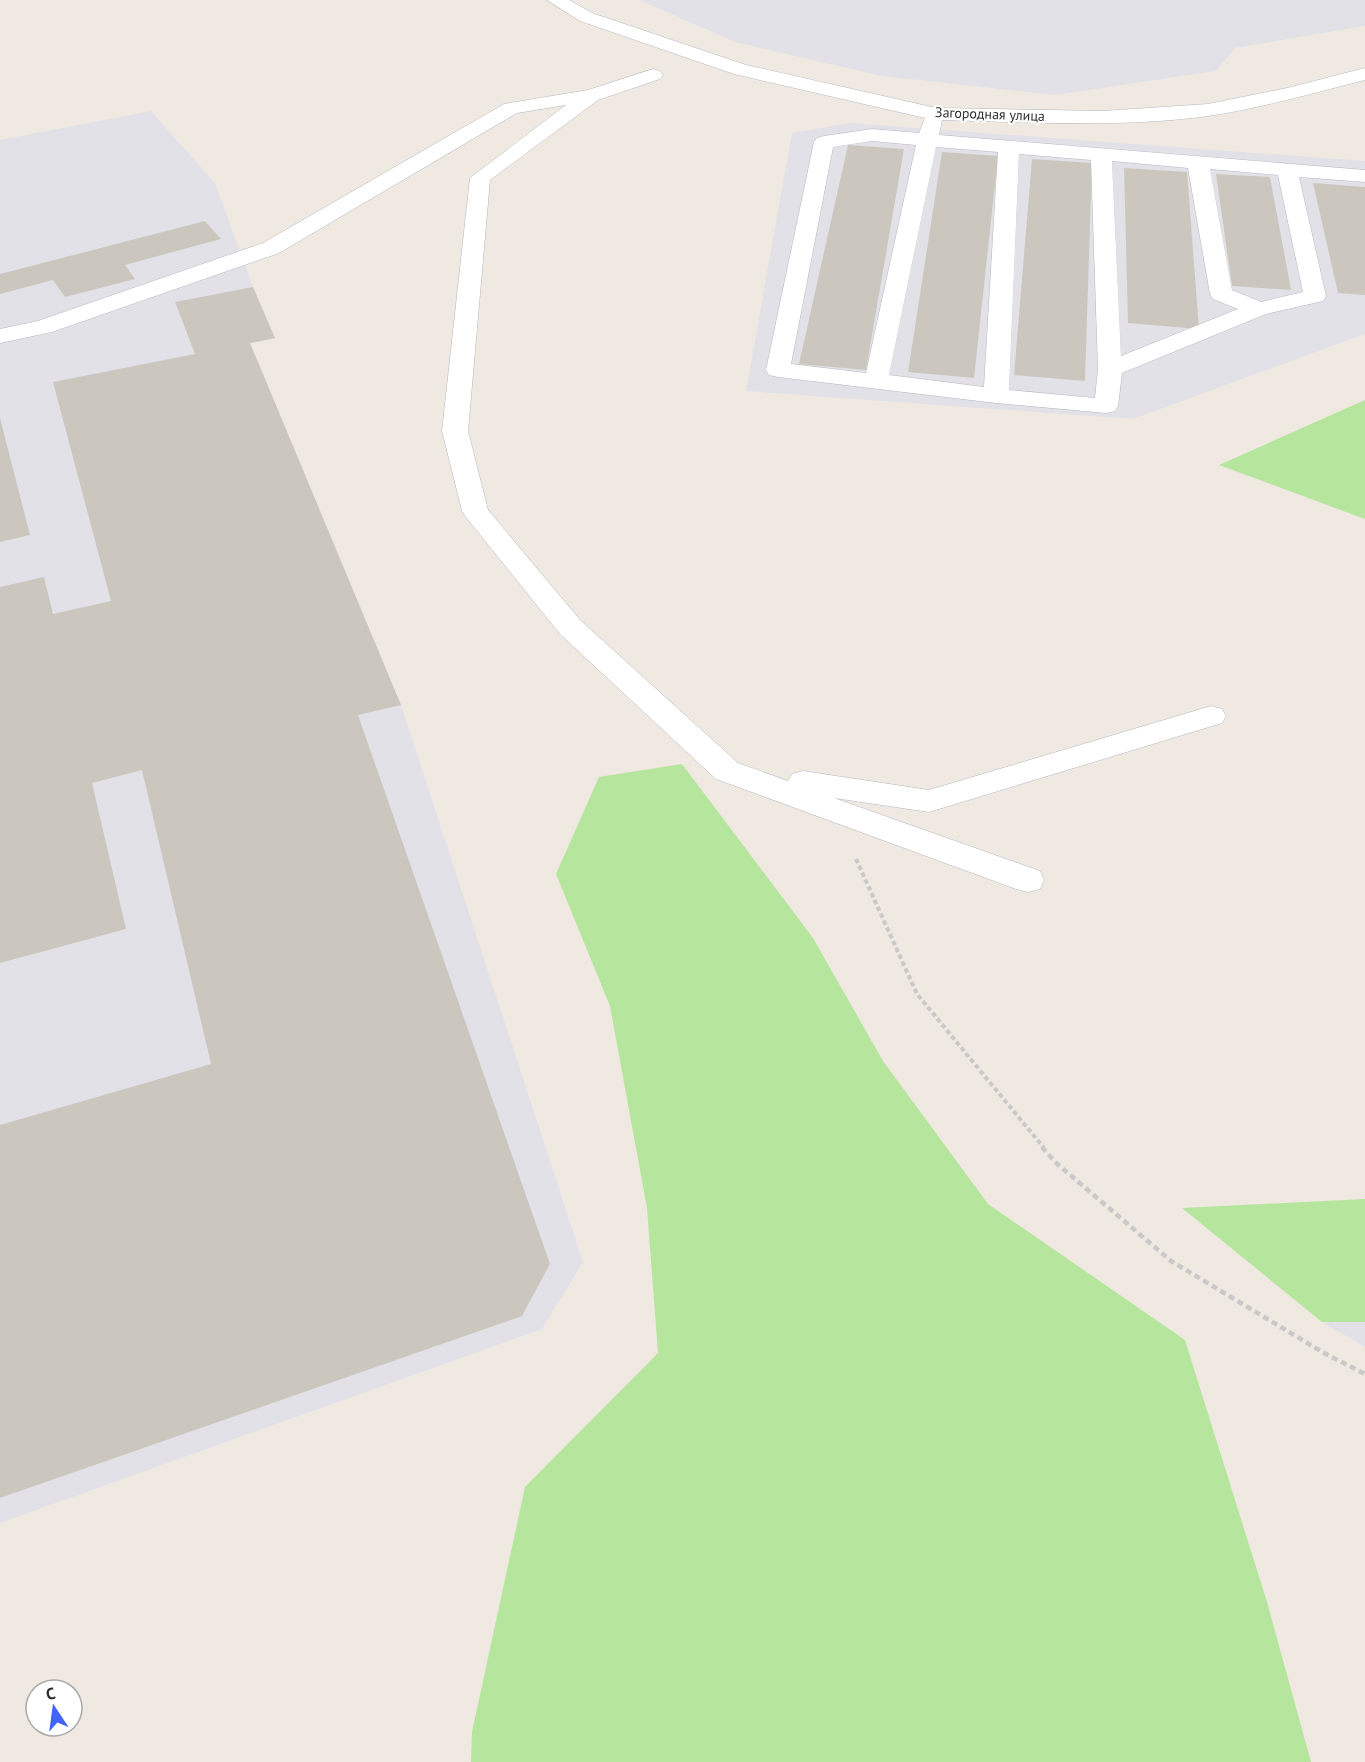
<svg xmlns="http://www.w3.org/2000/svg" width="1365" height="1762" viewBox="0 0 1365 1762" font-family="'PT Sans',sans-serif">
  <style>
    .industrial { fill: #e3e1e8 }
    .green { fill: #b6e59e }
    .building { fill: #cbc7bf }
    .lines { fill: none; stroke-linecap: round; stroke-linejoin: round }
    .minor-casing { stroke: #b4b7c1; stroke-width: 1 }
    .path-far1 { stroke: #c9c9c9; stroke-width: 4; stroke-dasharray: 4.5 3; stroke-linecap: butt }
    .path { stroke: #c9c9c9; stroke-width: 4.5; stroke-dasharray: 6 4; stroke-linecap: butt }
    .minor { fill: #fff; fill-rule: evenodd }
    .labels { text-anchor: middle; stroke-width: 4.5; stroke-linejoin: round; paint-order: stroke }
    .far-street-label { font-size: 14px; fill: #2e2e2e; stroke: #fff }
  </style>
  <rect width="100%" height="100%" fill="#efe9e1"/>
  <path class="industrial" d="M639 0H1365V26L1235 48 1216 71 1055 95 882 76 735 42Z
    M151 111 215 183 253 287 275 338 250 344 401 705 583 1262 542 1329 0 1523V140Z
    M850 123 1365 161V334L1133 419 746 391 792 133Z
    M1322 1322H1365V1347Z"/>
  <path class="green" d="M1365 400V519L1219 465Z
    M682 764 813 938 883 1061 988 1204 1185 1340 1267 1602 1311 1762H471L472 1732 525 1487 658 1353 647 1208 610 1006 556 874 599 777Z
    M1365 1199V1322H1322L1182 1208Z"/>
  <path class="building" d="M848 145 904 149 866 370 799 364Z
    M942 152 998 156 974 378 908 372Z
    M1032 159 1092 163 1085 381 1014 375Z
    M1124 168 1187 172 1199 329 1128 323Z
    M1216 174 1270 177 1291 290 1232 286Z
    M1313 183 1365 187V295L1338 293Z
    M205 221 221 239 125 265 135 279 65 297 53 280 0 294V274Z
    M253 287 275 338 250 343 401 705 358 715 550 1264 522 1316 0 1498V1125L211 1064 142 770 92 783 126 929 0 963V587L44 577 53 614 111 601 53 382 195 354 175 302Z
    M0 418 30 535 0 542Z"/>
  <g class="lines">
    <defs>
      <path id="minor" d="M547 0H569L592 13 746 65 936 108 1103 111 1208 104 1287 88 1365 68V80C1313 93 1261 108 1208 116 1121 128 1030 122 942 120L939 135 1365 170V182L1299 177 1326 296 1323 301 1266 314 1122 373 1118 406 1115 411 1106 413 996 403 778 377 769 375 766 370 814 142 817 138 824 136 872 129 919 133 925 118 734 74 580 21ZM872 141 916 145 866 373 791 364 833 147ZM936 147 998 152 984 387 889 375ZM1019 154 1091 160 1098 369 1095 398 1009 390ZM1112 161 1188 168 1210 294 1213 299 1238 309 1121 356ZM1210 169 1278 175 1303 292 1261 302 1232 290Z
        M653 69 660 71 663 75 660 79 598 100 490 180 468 431 488 510 580 620 738 763 788 781 792 774 803 771 929 790 1211 706 1222 709 1226 716 1222 723 929 812 834 798 1040 871 1044 880 1040 889 1028 892 1016 889 716 779 560 634 466 517 462 511 442 431 470 178 566 105 517 113 279 253 52 332 0 343V329L38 321 263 243 504 104 588 90Z"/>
    </defs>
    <use href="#minor" class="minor-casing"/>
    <path class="path-far1" d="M856 859 917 994 1044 1148"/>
    <path class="path" d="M1042 1147 1055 1162 1171 1261 1324 1353 1365 1374"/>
    <use href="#minor" class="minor"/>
  </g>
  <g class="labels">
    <g class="far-street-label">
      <text transform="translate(990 114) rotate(2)" y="5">Загородная улица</text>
    </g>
  </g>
  <g transform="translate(54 1708) rotate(347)"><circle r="28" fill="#ffffff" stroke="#ababab" stroke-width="1.5"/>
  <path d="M0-4.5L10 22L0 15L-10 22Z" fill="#4264fb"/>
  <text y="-9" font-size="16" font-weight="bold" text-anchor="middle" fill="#2e2e2e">С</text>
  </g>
</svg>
